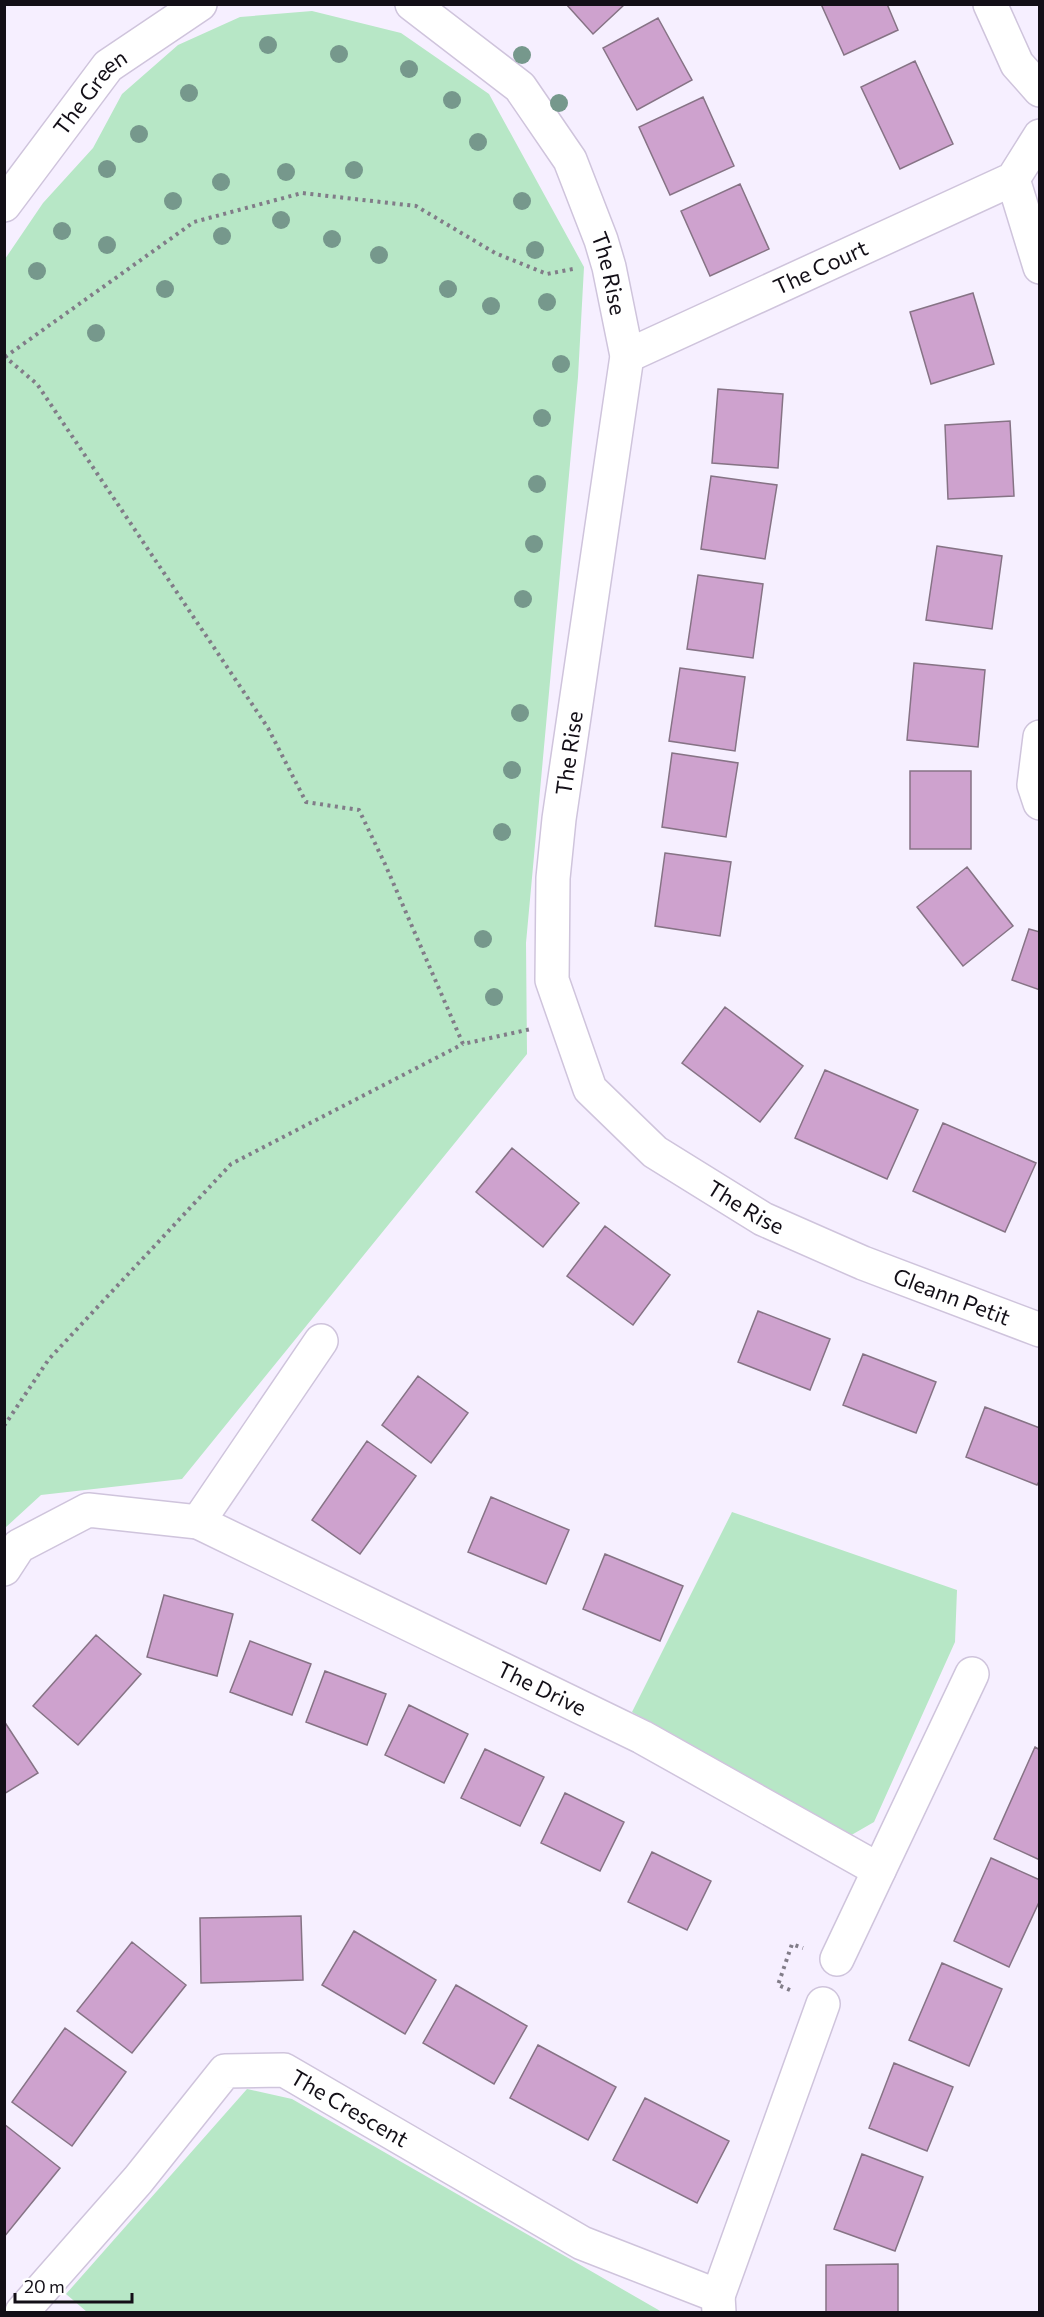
<svg xmlns="http://www.w3.org/2000/svg" width="1044" height="2317" viewBox="0 0 1044 2317" font-family="Commissioner,sans-serif">
  <style>
    .green { fill: #b7e7c6 }
    .building { fill: #cea2ce; stroke: #867385; stroke-width: 1.5 }
    .lines { fill: none; stroke-linecap: round; stroke-linejoin: round }
    .minor-casing { stroke: #cfc4dc; stroke-width: 36 }
    .path { stroke: #817c88; stroke-width: 4; stroke-dasharray: 3 4.5; stroke-linecap: butt }
    .minor { stroke: #fff; stroke-width: 33 }
    .tree { fill: #76988c }
    .labels { text-anchor: middle; stroke-width: 4.5; stroke-linejoin: round; paint-order: stroke }
    .street-label { font-size: 22px; fill: #130f17; stroke: #fff }
  </style>
  <rect width="100%" height="100%" fill="#f6efff"/>
  <path class="green" d="M312 11 401 33 489 94 584 267 578 377 526 943 527 1054 182 1479 41 1495 5 1528V259L43 203 93 148 122 94 178 45 240 17Z
    M732 1512 957 1590 955 1642 874 1822 848 1837 632 1712Z
    M247 2089 292 2099 662 2312H87L66 2294Z"/>
  <path class="building" d="M566 4H625L593 34Z
    M821 4H887L898 30 844 55Z
    M658 18 692 80 637 110 603 48Z
    M915 61 953 144 900 169 861 87Z
    M703 97 734 166 670 195 639 127Z
    M740 184 769 249 710 276 681 211Z
    M973 293 994 364 931 384 910 312Z
    M718 389 783 394 778 468 712 463Z
    M1010 421 1014 496 948 499 945 425Z
    M711 476 777 485 765 559 701 549Z
    M937 546 1002 556 992 629 926 620Z
    M698 575 763 584 753 658 687 649Z
    M914 663 985 670 978 747 907 740Z
    M680 668 745 677 735 751 669 741Z
    M672 753 738 763 726 837 662 827Z
    M910 771H971V849H910Z
    M665 853 731 862 720 936 655 926Z
    M967 867 1013 926 963 966 917 907Z
    M1029 929 1040 932V990L1012 980Z
    M725 1007 803 1066 760 1122 682 1063Z
    M825 1070 918 1110 887 1179 795 1138Z
    M943 1123 1036 1163 1005 1232 913 1191Z
    M512 1148 579 1203 543 1247 476 1192Z
    M605 1226 670 1275 633 1325 567 1276Z
    M758 1311 830 1339 810 1390 738 1362Z
    M863 1354 936 1382 916 1433 843 1405Z
    M418 1376 468 1413 431 1463 382 1425Z
    M985 1407 1040 1428V1480L1037 1485 966 1457Z
    M367 1441 416 1476 360 1554 312 1520Z
    M491 1497 569 1530 546 1584 468 1552Z
    M605 1554 683 1586 660 1641 583 1609Z
    M164 1595 233 1614 217 1676 147 1657Z
    M96 1635 141 1674 78 1745 33 1706Z
    M250 1641 311 1664 292 1715 230 1692Z
    M325 1671 386 1694 367 1745 306 1722Z
    M409 1705 468 1734 444 1783 385 1755Z
    M4 1721 38 1773 4 1794Z
    M1035 1747 1040 1750V1860L994 1839Z
    M485 1749 544 1777 520 1826 461 1798Z
    M565 1793 624 1822 600 1871 541 1843Z
    M652 1852 711 1881 687 1930 628 1902Z
    M991 1858 1040 1880V1900L1009 1967 954 1941Z
    M301 1916 303 1980 201 1983 200 1918Z
    M354 1931 436 1980 405 2034 322 1985Z
    M132 1942 186 1985 132 2053 77 2011Z
    M942 1963 1002 1989 969 2066 909 2040Z
    M456 1985 527 2026 494 2084 423 2043Z
    M65 2028 126 2072 72 2146 12 2102Z
    M538 2045 616 2087 588 2140 510 2098Z
    M894 2063 953 2087 927 2151 869 2128Z
    M645 2098 729 2141 697 2203 613 2160Z
    M4 2124 60 2168 4 2237Z
    M862 2154 923 2177 895 2251 834 2229Z
    M898 2264V2312H826V2265Z"/>
  <g class="lines">
    <defs>
      <g id="minor">
        <path id="s1" d="M412 4 520 87 570 160 601 240 609 267 627 356 559 819 553 878 552 980 590 1089 655 1152 763 1219 863 1263 1040 1330"/>
        <path d="M990 4 1017 64 1040 90"/>
        <path d="M1013 179 1040 267"/>
        <path id="s2" d="M4 205 108 66 200 4"/>
        <path id="s3" d="M627 356 1013 179 1040 136"/>
        <path d="M1040 737 1034 785 1040 803"/>
        <path d="M198 1522 321 1341"/>
        <path id="s4" d="M4 1569 19 1546 88 1510 198 1522 642 1737 879 1870"/>
        <path d="M837 1959 972 1674"/>
        <path d="M718 2296 823 2004"/>
        <path id="s5" d="M22 2312 138 2180 225 2071 284 2070 582 2243 718 2296 719 2312"/>
      </g>
    </defs>
    <use href="#minor" class="minor-casing"/>
    <path class="path" d="M4 356 37 384 268 728 306 802 359 810 385 864 463 1044 531 1029
      M5 357 194 222 302 193 416 206 495 253 547 274 573 269
      M4 1426 49 1359 231 1164 463 1044
      M790 1990 778 1985 792 1944 803 1948"/>
    <use href="#minor" class="minor"/>
  </g>
  <g class="tree">
    <circle cx="268" cy="45" r="9"/>
    <circle cx="339" cy="54" r="9"/>
    <circle cx="522" cy="55" r="9"/>
    <circle cx="409" cy="69" r="9"/>
    <circle cx="189" cy="93" r="9"/>
    <circle cx="452" cy="100" r="9"/>
    <circle cx="559" cy="103" r="9"/>
    <circle cx="139" cy="134" r="9"/>
    <circle cx="478" cy="142" r="9"/>
    <circle cx="107" cy="169" r="9"/>
    <circle cx="354" cy="170" r="9"/>
    <circle cx="286" cy="172" r="9"/>
    <circle cx="221" cy="182" r="9"/>
    <circle cx="173" cy="201" r="9"/>
    <circle cx="522" cy="201" r="9"/>
    <circle cx="281" cy="220" r="9"/>
    <circle cx="62" cy="231" r="9"/>
    <circle cx="222" cy="236" r="9"/>
    <circle cx="332" cy="239" r="9"/>
    <circle cx="107" cy="245" r="9"/>
    <circle cx="535" cy="250" r="9"/>
    <circle cx="379" cy="255" r="9"/>
    <circle cx="37" cy="271" r="9"/>
    <circle cx="165" cy="289" r="9"/>
    <circle cx="448" cy="289" r="9"/>
    <circle cx="547" cy="302" r="9"/>
    <circle cx="491" cy="306" r="9"/>
    <circle cx="96" cy="333" r="9"/>
    <circle cx="561" cy="364" r="9"/>
    <circle cx="542" cy="418" r="9"/>
    <circle cx="537" cy="484" r="9"/>
    <circle cx="534" cy="544" r="9"/>
    <circle cx="523" cy="599" r="9"/>
    <circle cx="520" cy="713" r="9"/>
    <circle cx="512" cy="770" r="9"/>
    <circle cx="502" cy="832" r="9"/>
    <circle cx="483" cy="939" r="9"/>
    <circle cx="494" cy="997" r="9"/>
  </g>
  <g class="labels">
    <g class="street-label">
      <text dy="8" stroke="none"><textPath href="#s2" startOffset="142">The Green</textPath></text>
      <text dy="8" stroke="none"><textPath href="#s3" startOffset="213">The Court</textPath></text>
      <text dy="8" stroke="none"><textPath href="#s1" startOffset="345">The Rise</textPath></text>
      <text transform="translate(569 753) rotate(-82)" y="8">The Rise</text>
      <text dy="8" stroke="none"><textPath href="#s1" startOffset="1371">The Rise</textPath></text>
      <text dy="8" stroke="none"><textPath href="#s1" startOffset="1596">Gleann Petit</textPath></text>
      <text dy="8" stroke="none"><textPath href="#s4" startOffset="598">The Drive</textPath></text>
      <text dy="8" stroke="none"><textPath href="#s5" startOffset="450">The Crescent</textPath></text>
    </g>
  </g>
  <rect width="1044" height="2317" fill="none" stroke="#130f17" stroke-width="12"/>
  <path d="M15 2293v9h117v-9" fill="none" stroke="#130f17" stroke-width="3"/>
  <text x="24" y="2293" font-size="18" fill="#130f17" stroke="#ffffff" stroke-width="4.5" paint-order="stroke">20 m</text>
</svg>
